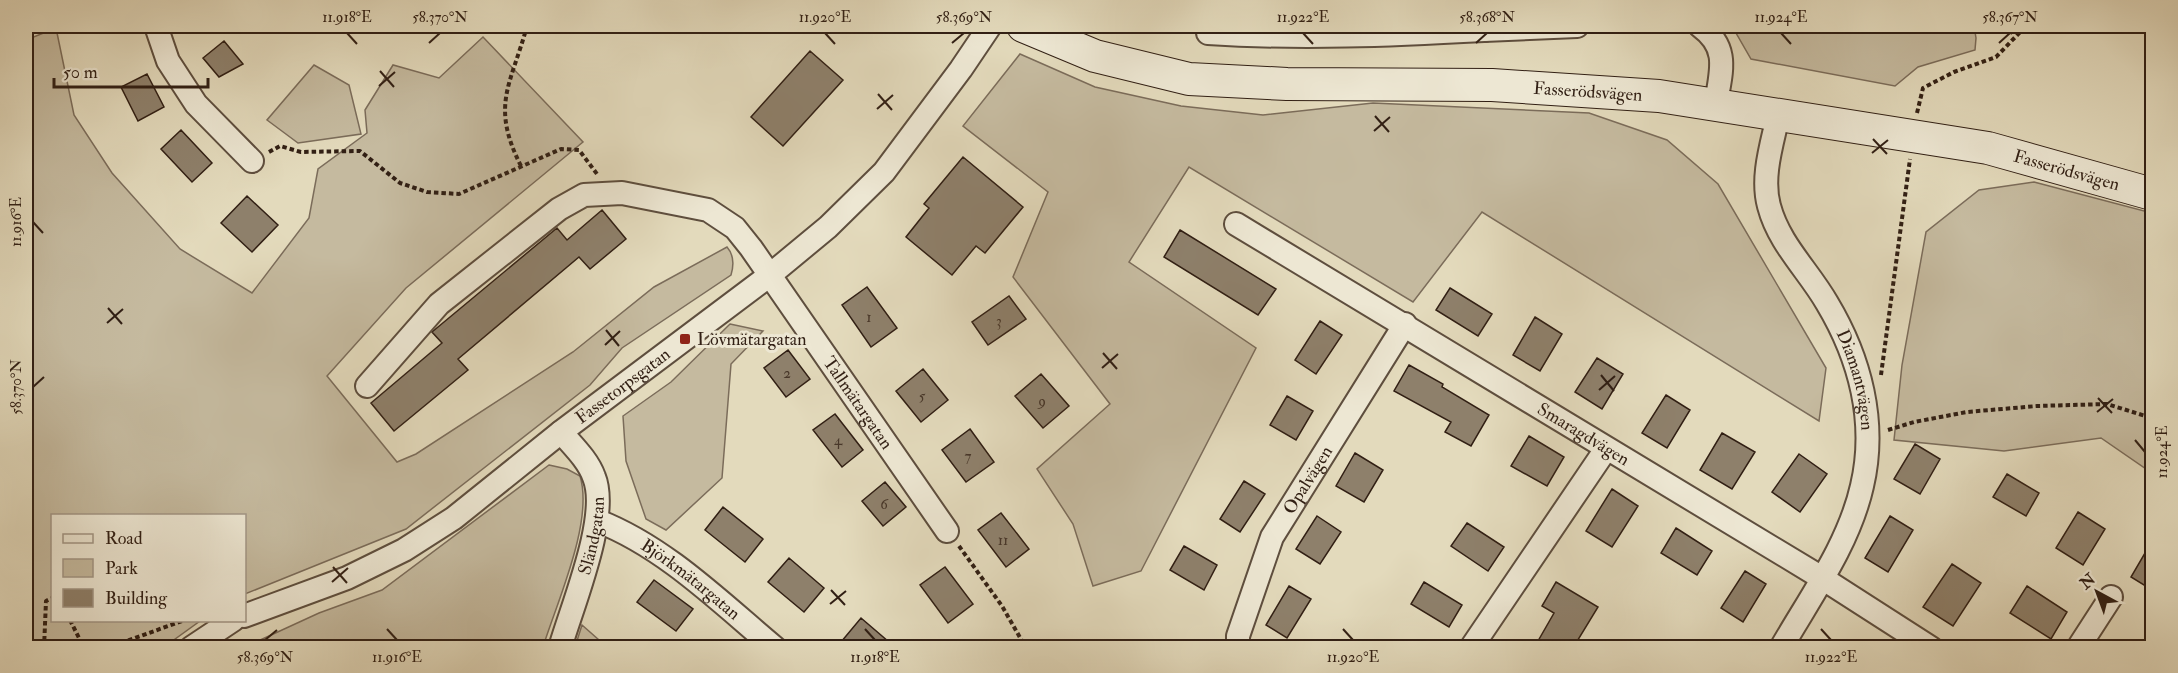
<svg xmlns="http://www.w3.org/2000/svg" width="2178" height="673" viewBox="0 0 2178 673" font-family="'IM FELL Double Pica',serif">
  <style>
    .green { fill: #c5ba9f; stroke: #7b6c5a; stroke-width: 1.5 }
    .building { fill: #8e806b; stroke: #311f14; stroke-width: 1.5 }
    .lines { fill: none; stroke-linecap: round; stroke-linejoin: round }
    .street-casing { stroke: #5e4e3e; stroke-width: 26 }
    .secondary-casing { stroke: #311f14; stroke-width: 34 }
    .path { stroke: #311f14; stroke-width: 4; stroke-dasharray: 4.5 3; stroke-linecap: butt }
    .street { stroke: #ede7d3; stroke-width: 22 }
    .secondary { stroke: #ede7d3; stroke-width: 32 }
    .ticks { fill: none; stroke: #311f14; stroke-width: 2 }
    .poi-dot { fill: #8f2418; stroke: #ede7d3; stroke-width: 2 }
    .labels { text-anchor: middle; stroke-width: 6; stroke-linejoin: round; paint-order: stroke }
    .number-label { font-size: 15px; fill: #48372a }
    .street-label { font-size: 18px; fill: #311f14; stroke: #ede7d3 }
    .poi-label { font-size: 18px; fill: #311f14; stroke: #ede7d3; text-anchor: start }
    .neatline { fill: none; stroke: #311f14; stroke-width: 2 }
    .ticks-label { font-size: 15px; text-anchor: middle; fill: #311f14 }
  </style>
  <rect width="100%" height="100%" fill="#e3dabc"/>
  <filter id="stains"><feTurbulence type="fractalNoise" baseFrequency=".00333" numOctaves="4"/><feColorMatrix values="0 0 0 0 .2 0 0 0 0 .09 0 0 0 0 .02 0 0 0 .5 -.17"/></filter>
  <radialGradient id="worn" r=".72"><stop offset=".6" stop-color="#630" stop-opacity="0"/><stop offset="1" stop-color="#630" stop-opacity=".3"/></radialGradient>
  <path class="green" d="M1732 26H1974L1976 38 1975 50 1918 67 1895 86 1751 59Z
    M56 28 74 115 112 173 180 249 252 293 309 218 318 169 367 133 365 110 393 65 439 78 483 37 583 142 406 288 327 376 397 462 416 454 573 352 654 287 727 247C734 255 734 265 731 275L622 348 590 385 406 529 245 594 244 516H52V620L200 621 164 647H26V40Z
    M1020 54 1095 87 1181 106 1263 115 1373 103 1589 113 1667 140 1718 184 1826 368 1819 421 1482 212 1413 302 1189 167 1129 262 1256 348 1141 571 1093 586 1073 524 1037 469 1110 404 1013 277 1048 192 963 126Z
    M314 65 349 85 361 134 298 143 267 120Z
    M2034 182 2152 213V473L2101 438 2004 451 1894 440 1902 365 1926 232 1979 190Z
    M730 324 763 331 731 364 722 478 666 530 646 519 626 461 623 416 671 382Z
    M549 465 567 469 580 476C594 521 557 602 543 647H245L319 613 382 590Z
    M582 625 607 647H608H575Z"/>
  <path class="building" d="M224 41 243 64 219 77 203 58Z
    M810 51 843 80 783 146 751 117Z
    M147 74 164 107 138 121 121 87Z
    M181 130 212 163 192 182 161 149Z
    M963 157 1023 207 985 253 976 246 952 275 906 237 929 208 924 204Z
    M247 196 278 225 252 252 221 223Z
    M602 210 626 239 590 269 579 257 458 359 468 370 394 431 371 403 442 343 432 332 557 228 567 240Z
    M1180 230 1276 289 1258 315 1164 257Z
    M867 287 897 328 871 347 842 305Z
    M1450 288 1492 314 1478 336 1436 310Z
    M1009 296 1026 319 988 345 972 322Z
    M1535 317 1562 334 1540 371 1513 355Z
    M1320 321 1342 335 1316 374 1295 360Z
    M788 350 810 379 786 397 764 368Z
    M1597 358 1623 374 1602 409 1575 392Z
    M1409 365 1443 384 1442 387 1489 415 1471 446 1445 432 1451 422 1394 391Z
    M923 369 948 400 921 422 896 391Z
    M1041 374 1069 406 1043 428 1015 396Z
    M1666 395 1690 410 1667 448 1642 433Z
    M1287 396 1313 411 1296 440 1270 425Z
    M835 414 863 450 842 467 813 430Z
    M970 429 994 462 966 482 942 450Z
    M1722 433 1755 452 1732 489 1700 470Z
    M1529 436 1564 457 1547 486 1511 466Z
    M1915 444 1940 459 1920 494 1894 479Z
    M1355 453 1383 470 1364 502 1336 486Z
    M1799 454 1827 474 1800 512 1772 492Z
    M2007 474 2039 493 2026 516 1993 497Z
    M1244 481 1265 494 1240 532 1220 519Z
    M885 482 906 507 883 526 862 501Z
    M1612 489 1638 506 1612 547 1586 531Z
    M723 507 763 539 745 562 705 530Z
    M2078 512 2105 529 2083 565 2056 548Z
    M1001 513 1029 549 1006 567 978 530Z
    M1317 516 1341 532 1320 564 1296 549Z
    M1890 516 1913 530 1888 572 1865 558Z
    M1467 523 1504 547 1488 571 1451 546Z
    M1676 528 1712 551 1697 575 1661 553Z
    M2152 541V590L2131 577Z
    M1184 546 1217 565 1204 590 1170 570Z
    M789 558 824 588 804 612 768 582Z
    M1952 564 1981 583 1953 626 1923 607Z
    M945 567 973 604 948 623 920 585Z
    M1745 571 1766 584 1743 622 1721 608Z
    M654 580 693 609 676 631 637 602Z
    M1424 582 1462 605 1449 627 1411 604Z
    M1556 582 1598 607 1573 648H1534L1554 613 1542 606Z
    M1289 586 1311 599 1287 638 1266 625Z
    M2027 586 2067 612 2051 639 2010 613Z
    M861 618 896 648H836Z"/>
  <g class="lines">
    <defs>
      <g id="street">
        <path d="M156 26 168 61 196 104 252 161"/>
        <path d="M1700 26C1730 48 1721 71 1716 103"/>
        <path d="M1484 30 1577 26"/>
        <path d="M1208 33C1301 39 1391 35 1484 30V26"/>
        <path id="s1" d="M1778 116C1772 144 1761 177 1769 206 1779 244 1808 270 1827 303 1860 358 1877 422 1862 486 1849 544 1811 596 1781 648"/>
        <path id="s2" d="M1236 224 1822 578 1931 648"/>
        <path id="s3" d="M367 386 439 304 559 209 584 195 622 193 708 210 735 228 751 248 947 531"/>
        <path id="s4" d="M598 521C665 547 720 602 775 648"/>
        <path id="s5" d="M244 616 347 578 404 550 454 518 561 432 770 275 828 227 884 172 961 69 990 26"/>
        <path d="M191 648 233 620"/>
        <path id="s6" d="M560 648C572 606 610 516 594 477 588 460 573 446 561 432"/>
        <path id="s7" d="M1238 648V636L1272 537 1405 324"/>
        <path d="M1471 648 1606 449"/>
        <path d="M2078 648 2111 597"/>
      </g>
      <g id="secondary">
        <path id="s8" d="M1023 26 1095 56 1189 79 1287 84 1492 85 1659 96 1988 148 2152 194"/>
      </g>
    </defs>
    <use href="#street" class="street-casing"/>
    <use href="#secondary" class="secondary-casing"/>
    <path class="path" d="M2003 26 2015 35
      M1917 113 1923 88 1954 72 1996 57 2026 26
      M269 152 280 146 301 152 360 151 400 183 427 192 459 194 561 149 579 150 597 174
      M521 166C490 105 511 85 527 26
      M1881 375 1910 159
      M1888 430 1914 422 1967 412 2037 406 2107 404 2152 418
      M959 546 1002 606 1026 648
      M70 620 84 648
      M44 648 46 601 52 598
      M107 648 185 620"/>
    <use href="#street" class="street"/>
    <use href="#secondary" class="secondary"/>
  </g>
  <path class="ticks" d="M347 33 357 44M825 33 835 44M1303 33 1313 44M1781 33 1791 44M429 43 440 33M952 43 964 33M1476 43 1487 33M1999 43 2010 33M380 71 394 87M379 86 395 72M878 94 892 110M877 109 893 95M1375 116 1389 132M1374 131 1390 117M1873 139 1887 154M1872 153 1888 140M33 222 43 233M108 308 122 324M107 323 123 309M606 330 619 346M605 345 620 331M1103 353 1117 369M1102 368 1118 354M1601 375 1614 391M33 387 44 377M1599 390 1615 376M2098 398 2112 413M2097 412 2113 399M2135 440 2145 452M333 567 347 583M332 582 348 568M831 590 845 605M830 604 846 591M387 629 397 640M865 629 875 640M1343 629 1353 640M1821 629 1831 640M265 640 277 630"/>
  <rect class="poi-dot" x="679" y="333" width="12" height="12" rx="3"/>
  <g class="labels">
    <g class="number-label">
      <text x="869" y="322">1</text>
      <text x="999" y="326">3</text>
      <text x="787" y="378">2</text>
      <text x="922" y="401">5</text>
      <text x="1042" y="406">9</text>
      <text x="838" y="445">4</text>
      <text x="968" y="461">7</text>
      <text x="884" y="509">6</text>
      <text x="1003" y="545">11</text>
    </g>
    <g class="street-label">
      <text dy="6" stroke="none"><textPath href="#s8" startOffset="574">Fasserödsvägen</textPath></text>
      <text dy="6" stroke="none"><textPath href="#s8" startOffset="1060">Fasserödsvägen</textPath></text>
      <text dy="6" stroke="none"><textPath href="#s1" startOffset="288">Diamantvägen</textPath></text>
      <text dy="6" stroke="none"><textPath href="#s5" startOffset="447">Fassetorpsgatan</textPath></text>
      <text dy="6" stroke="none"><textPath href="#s3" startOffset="663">Tallmätargatan</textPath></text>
      <text dy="6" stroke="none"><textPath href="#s2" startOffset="406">Smaragdvägen</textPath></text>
      <text dy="6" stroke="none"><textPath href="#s7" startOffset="184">Opalvägen</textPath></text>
      <text dy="6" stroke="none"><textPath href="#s6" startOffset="117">Sländgatan</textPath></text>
      <text dy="6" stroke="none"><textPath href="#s4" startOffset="110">Björkmätargatan</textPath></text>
    </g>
    <g class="poi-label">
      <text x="697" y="345">Lövmätargatan</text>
    </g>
  </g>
  <rect width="2178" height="673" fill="none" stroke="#e3dabc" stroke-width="66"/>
  <rect x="51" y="514" width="195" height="108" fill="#ede7d3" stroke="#a29787" stroke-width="1.5"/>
  <rect x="63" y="534" width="30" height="9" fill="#ede7d3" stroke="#a29787" stroke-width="1.5"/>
  <text x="105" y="544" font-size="18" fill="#311f14">Road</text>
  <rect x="63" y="559" width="30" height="18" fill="#c5ba9f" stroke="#a29787" stroke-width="1.5"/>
  <text x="105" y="574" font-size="18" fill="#311f14">Park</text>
  <rect x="63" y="589" width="30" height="18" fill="#8e806b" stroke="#a29787" stroke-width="1.5"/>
  <text x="105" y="604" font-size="18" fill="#311f14">Building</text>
  <g transform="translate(2097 592) rotate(319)" stroke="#ede7d3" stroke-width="4.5" paint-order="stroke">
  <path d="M0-4.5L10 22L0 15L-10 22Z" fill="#311f14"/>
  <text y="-9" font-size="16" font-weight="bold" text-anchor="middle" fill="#311f14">N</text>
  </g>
  <path d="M54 78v9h154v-9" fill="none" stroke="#311f14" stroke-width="3"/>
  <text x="63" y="78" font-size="18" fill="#311f14" stroke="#ede7d3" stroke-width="4.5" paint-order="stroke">50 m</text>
  <rect x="33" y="33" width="2112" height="607" class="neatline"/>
  <g class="ticks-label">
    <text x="347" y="22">11.918°E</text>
    <text x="440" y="22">58.370°N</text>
    <text x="825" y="22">11.920°E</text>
    <text x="964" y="22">58.369°N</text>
    <text x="1303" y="22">11.922°E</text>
    <text x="1487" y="22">58.368°N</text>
    <text x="1781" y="22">11.924°E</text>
    <text x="2010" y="22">58.367°N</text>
    <text transform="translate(16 222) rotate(-90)" y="5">11.916°E</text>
    <text transform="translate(16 387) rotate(-90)" y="5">58.370°N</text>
    <text transform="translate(2162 452) rotate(-90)" y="5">11.924°E</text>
    <text x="265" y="662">58.369°N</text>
    <text x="397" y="662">11.916°E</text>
    <text x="875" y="662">11.918°E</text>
    <text x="1353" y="662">11.920°E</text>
    <text x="1831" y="662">11.922°E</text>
  </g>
  <rect width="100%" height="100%" filter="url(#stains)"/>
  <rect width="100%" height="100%" fill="url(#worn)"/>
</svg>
